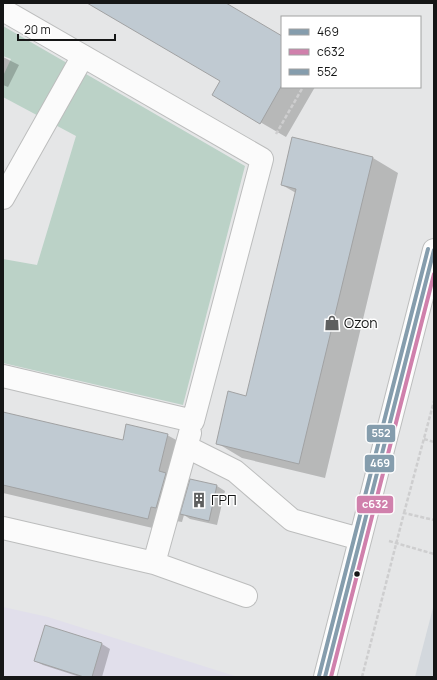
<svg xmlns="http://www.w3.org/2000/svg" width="437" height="680" viewBox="0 0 437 680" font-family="Manrope,sans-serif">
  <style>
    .built { fill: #d3d8dd }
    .medical { fill: #e1dfeb }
    .green { fill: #bbd2c7 }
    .shadow { fill: #0003 }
    .building { fill: #c0cad2; stroke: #a1a2a3 }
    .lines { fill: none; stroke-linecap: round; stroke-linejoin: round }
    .minor-casing { stroke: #bcbdbd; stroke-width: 24 }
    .path { stroke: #cececf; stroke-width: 2.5; stroke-dasharray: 4 2; stroke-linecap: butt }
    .minor { stroke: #fbfbfb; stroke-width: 22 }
    .bus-1-casing { stroke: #fff; stroke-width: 7 }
    .bus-2-casing { stroke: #fff; stroke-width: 7 }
    .bus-3-casing { stroke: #fff; stroke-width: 7 }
    .bus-1 { stroke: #859dad; stroke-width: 4 }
    .bus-2 { stroke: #d080ac; stroke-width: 4 }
    .bus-3 { stroke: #859dad; stroke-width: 4 }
    .bus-dot { fill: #151616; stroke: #fff; stroke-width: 1.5 }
    .labels { text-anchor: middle; stroke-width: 3; stroke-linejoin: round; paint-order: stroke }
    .poi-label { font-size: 14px; fill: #151616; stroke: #fff; text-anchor: start }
    .line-badge { stroke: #fff; stroke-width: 1.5 }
    .badge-label { font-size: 11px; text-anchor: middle; font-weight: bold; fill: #fff }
  </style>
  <rect width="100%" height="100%" fill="#e5e6e7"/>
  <path class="built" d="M434 604V677H415Z"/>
  <path class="medical" d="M3 607 48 617 238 677H3Z"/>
  <path class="green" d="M3 26 245 166 183 405 3 363V259L37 265 76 136 3 97V76L11 59 3 56Z"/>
  <path class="shadow" d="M88 3H224L282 37V87H315L286 137 213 95 222 81Z
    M3 57 19 65 8 87 3 85Z
    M373 158 398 173 325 478 242 458 217 443 247 397 296 193 282 185Z
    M3 414 123 442 167 435 193 449 185 485 189 487 191 480 217 486 225 491 217 525 190 519 184 515 182 522 176 521 174 533 3 493Z
    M45 626 102 644 110 649 102 677H80L43 665 35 661Z"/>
  <path class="building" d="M87 3H226L282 36V85L260 124 212 95 220 81Z
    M292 137 373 157 299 464 216 444 228 391 246 396 296 189 281 185Z
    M3 412 123 440 126 424 168 434 159 471 166 473 156 508 151 507 148 519 3 485Z
    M190 479 217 485 209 521 180 514Z
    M45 625 102 643 92 677H84L34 661Z"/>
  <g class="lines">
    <defs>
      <path id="minor" d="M3 10 262 159 193 421 3 376
        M3 198 83 56
        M187 447 235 471 292 520 360 539
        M3 528 154 563 246 596
        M154 563 190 433
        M325 677 434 250"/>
    </defs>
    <use href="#minor" class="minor-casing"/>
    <path class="path" d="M276 134 303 87
      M424 439 434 442
      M404 513 434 401
      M389 541 434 554
      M362 677 404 513 434 520"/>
    <use href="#minor" class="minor"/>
    <defs>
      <path id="bus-1" d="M325 677 434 250"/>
      <path id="bus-2" d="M331 677 434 274"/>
      <path id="bus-3" d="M319 676 428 249"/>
    </defs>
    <use href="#bus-1" class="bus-1-casing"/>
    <use href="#bus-2" class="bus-2-casing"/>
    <use href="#bus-3" class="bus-3-casing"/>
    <use href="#bus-1" class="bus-1"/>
    <use href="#bus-2" class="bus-2"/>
    <use href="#bus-3" class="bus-3"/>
  </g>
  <defs>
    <symbol id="shop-bare" viewBox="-9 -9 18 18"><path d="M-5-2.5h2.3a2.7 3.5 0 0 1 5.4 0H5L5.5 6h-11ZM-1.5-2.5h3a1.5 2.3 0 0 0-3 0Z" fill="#5e5f5f" stroke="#fff" stroke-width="2.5" paint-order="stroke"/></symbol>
    <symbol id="building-bare" viewBox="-9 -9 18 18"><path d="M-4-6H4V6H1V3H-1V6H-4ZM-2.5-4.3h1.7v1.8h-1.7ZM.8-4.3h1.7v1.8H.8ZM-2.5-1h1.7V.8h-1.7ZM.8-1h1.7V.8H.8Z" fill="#5e5f5f" stroke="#fff" stroke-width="2.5" paint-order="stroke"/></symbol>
  </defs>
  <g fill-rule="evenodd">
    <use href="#shop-bare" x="321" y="312" width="22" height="22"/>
    <use href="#building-bare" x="188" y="489" width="22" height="22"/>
  </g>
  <circle class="bus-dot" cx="357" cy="574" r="3.5"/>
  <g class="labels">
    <g class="poi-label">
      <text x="344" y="328">Ozon</text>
      <text x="211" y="505">ГРП</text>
    </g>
  </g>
  <g class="line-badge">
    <rect x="366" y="424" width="30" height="19" rx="4" fill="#859dad"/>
    <rect x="364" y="454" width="31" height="19" rx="4" fill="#859dad"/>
    <rect x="356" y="495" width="38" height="19" rx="4" fill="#d080ac"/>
  </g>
  <g class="badge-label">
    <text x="381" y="437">552</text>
    <text x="380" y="467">469</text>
    <text x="375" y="508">с632</text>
  </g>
  <rect width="437" height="680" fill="none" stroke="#151616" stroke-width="8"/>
  <rect x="281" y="16" width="140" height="72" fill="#ffffff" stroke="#a1a2a2"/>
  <rect x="289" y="29" width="20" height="6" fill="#859dad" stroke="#a1a2a2"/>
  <text x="317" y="36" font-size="12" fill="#151616">469</text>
  <rect x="289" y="49" width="20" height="6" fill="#d080ac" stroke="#a1a2a2"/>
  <text x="317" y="56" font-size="12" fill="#151616">с632</text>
  <rect x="289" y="69" width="20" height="6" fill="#859dad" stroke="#a1a2a2"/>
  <text x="317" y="76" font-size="12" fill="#151616">552</text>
  <path d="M18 34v6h97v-6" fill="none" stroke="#151616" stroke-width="2"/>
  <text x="24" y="34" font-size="12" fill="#151616" stroke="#ffffff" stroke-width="3" paint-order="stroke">20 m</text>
</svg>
